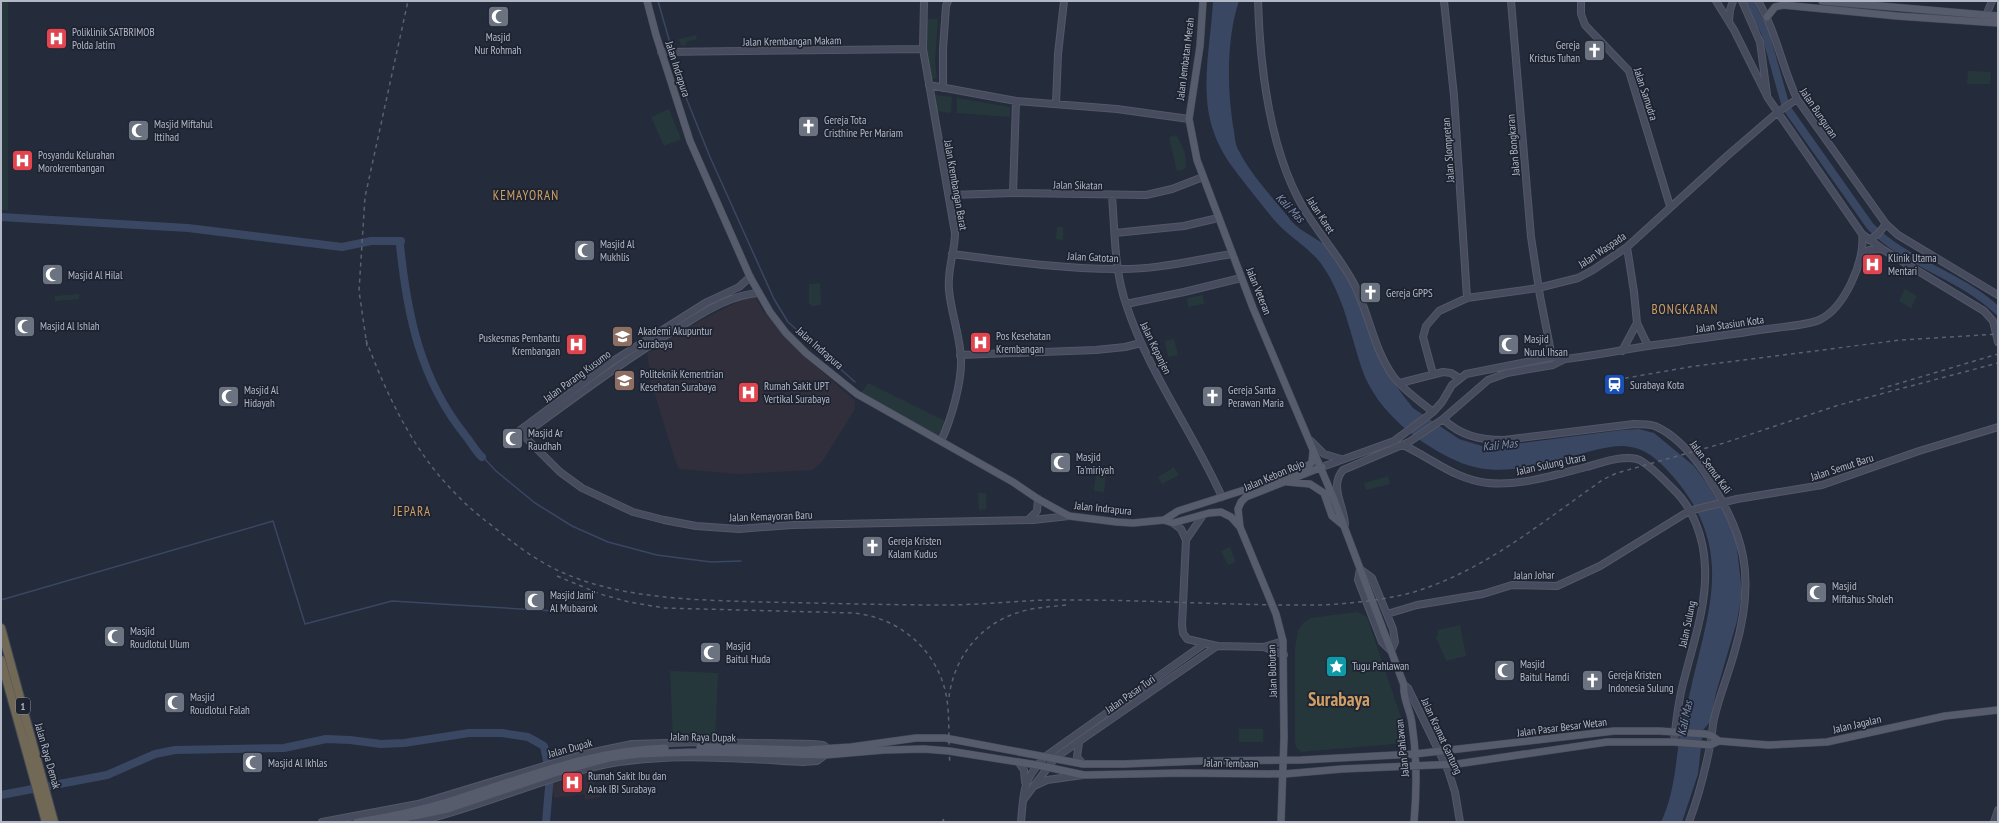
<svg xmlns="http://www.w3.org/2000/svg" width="1999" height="823" viewBox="0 0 1999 823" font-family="'PT Sans Narrow',sans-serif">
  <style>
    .medical { fill: #322f3c }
    .green { fill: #26373c }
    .water { fill: #3a4763 }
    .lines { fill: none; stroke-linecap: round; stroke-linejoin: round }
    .stream { stroke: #3a4763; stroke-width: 1.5 }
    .river { stroke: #3a4763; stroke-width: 8 }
    .secondary-casing { stroke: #535866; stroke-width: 8 }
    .primary-casing { stroke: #414754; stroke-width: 8 }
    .highway-casing { stroke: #434856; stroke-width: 10 }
    .secondary { stroke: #464c5e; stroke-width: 6 }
    .primary { stroke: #565c6b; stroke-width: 7 }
    .highway { stroke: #716955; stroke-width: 8 }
    .rail { stroke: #5a6172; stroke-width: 1.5; stroke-dasharray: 4 4; stroke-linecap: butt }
    .labels { text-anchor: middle; stroke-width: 3.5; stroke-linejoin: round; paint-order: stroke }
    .shield { fill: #1d2330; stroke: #868b9a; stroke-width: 1 }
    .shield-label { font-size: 10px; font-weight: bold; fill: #b3b8c7 }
    .poi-label { font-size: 11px; fill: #b3b8c7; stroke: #1d2330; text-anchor: start }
    .street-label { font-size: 11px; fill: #b3b8c7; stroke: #1d2330 }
    .water-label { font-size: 12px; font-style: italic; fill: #7c8cad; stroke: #1d2330 }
    .quarter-label { font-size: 13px; letter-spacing: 1px; fill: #cf9f65; stroke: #1d2330 }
    .town-label { font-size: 19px; font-weight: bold; fill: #cf9f65; stroke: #1d2330 }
  </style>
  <rect width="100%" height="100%" fill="#242b3b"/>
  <path class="medical" d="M749 296 756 298 763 311 808 359 855 401V409L822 462 812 470 739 474 679 469 675 460 651 382 647 354 672 335Z
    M592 770 595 785 599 788 601 797 585 800 584 794 554 798 552 780Z"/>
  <path class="green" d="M1 1H8V210H1Z
    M926 19H938L935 61 937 78 932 79 927 56Z
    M696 35 697 39 686 42 687 45 681 46 679 39Z
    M1968 71 1991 72 1990 84H1967Z
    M936 95 952 97 951 113 937 111 933 96Z
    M957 98 1010 107V117L957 113Z
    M669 109 681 139 664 146 651 117Z
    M1176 135C1183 146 1188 156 1185 169L1177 171 1169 137Z
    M1057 227H1063V240L1056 239Z
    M820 283 821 305 812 306 809 303V284Z
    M1905 289 1917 296 1911 308 1899 301Z
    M79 294V299L55 301V296Z
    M1203 295 1204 304 1188 307 1187 298Z
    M1174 339 1178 355 1168 357 1165 341Z
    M868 383 945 421 940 437 861 393Z
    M1174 467 1179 475 1162 484 1158 477Z
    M1096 473 1106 475 1104 492 1094 491Z
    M1388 476 1390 484 1366 490 1364 483Z
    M978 493H986V509L979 510Z
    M1230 547 1236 562 1228 565 1221 551Z
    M1357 612 1367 617 1406 732 1405 743 1301 752 1296 747 1295 741V649L1298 631 1303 623 1310 618Z
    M1460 625 1466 656 1446 661 1436 637 1438 636V630Z
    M670 671 718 673 715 738H673Z
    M1239 729H1263V742H1239Z"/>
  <path class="water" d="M1213 1H1239C1226 39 1227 92 1234 131 1235 137 1235 145 1239 151 1250 174 1276 201 1292 222L1300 229 1327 246 1340 261 1361 306 1378 353 1388 374 1402 394 1413 408 1459 439 1482 446 1506 445 1622 430 1639 429 1654 433 1694 466 1708 485 1730 522 1736 540 1742 592 1737 621 1716 693 1710 722 1703 730 1698 774 1682 822H1661C1676 791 1676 754 1682 721 1684 710 1689 699 1691 688 1709 609 1734 550 1676 480 1664 466 1650 450 1631 447 1618 444 1604 448 1591 451 1548 462 1500 481 1457 461 1419 444 1378 412 1363 372 1351 337 1344 296 1322 265 1312 251 1296 241 1284 230 1273 220 1264 207 1254 195 1236 171 1221 156 1212 127 1200 87 1211 42 1213 1Z"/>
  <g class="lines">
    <path class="stream" d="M658 1 672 50
      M673 54 687 100 710 157 774 299 788 322 855 382
      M482 456 496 471 535 503 572 526 608 542 657 555 711 562 741 561
      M1 600 273 521 305 624 392 601 587 613"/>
    <path class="river" d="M1749 1 1765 32 1786 107 1870 226C1906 264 1961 275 1998 311
      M1 217 188 228 342 247 371 241H401L400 245C407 314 420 379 465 435 471 442 475 451 482 457
      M1 795 107 775 155 754 175 750 284 748 326 739 350 740 381 744 404 743 469 733H502L528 737 544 746 550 776 546 822"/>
    <defs>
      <path id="secondary" d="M924 1 923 49 955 233C955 252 947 269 949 290 951 313 960 335 961 359 962 382 951 420 941 441
        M1258 1C1260 67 1270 151 1304 209 1319 234 1339 256 1353 282 1369 312 1373 348 1393 376 1403 390 1420 401 1433 412
        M1444 1 1454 96 1467 298
        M1511 1 1531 237 1540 296 1552 357
        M1581 1V14L1585 25 1629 71 1670 206
        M1716 1 1734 30 1768 98 1862 234 1882 249 1984 311 1993 321 1998 342
        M1742 1 1760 42 1767 94
        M1758 1C1776 31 1782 67 1797 99L1886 224 1898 235 1998 295
        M1985 18 1992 1
        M1729 21 1730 10 1733 1
        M661 52 923 49
        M929 85 1016 101 1117 109 1189 119
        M943 88V49L946 6 948 1
        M1056 103 1058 54 1064 1
        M1013 193 1016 101
        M950 195 1013 193 1146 195 1172 189 1203 177
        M1112 196C1115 232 1114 269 1126 304 1148 372 1193 432 1222 497
        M1115 233 1184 226 1218 218
        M1869 240 1878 234 1886 224
        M1627 247 1634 292 1637 323 1648 346
        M952 254C1006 261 1063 269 1117 269 1155 270 1194 260 1232 254
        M1861 256 1869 250 1882 249
        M750 277 739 287 707 302 610 363 519 431 560 472 582 488 633 512 664 520 696 526 739 529 792 525 1033 520 1069 516
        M1126 304 1184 292 1241 278
        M1622 351 1637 323
        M960 355 1096 350 1125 347 1141 343
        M1433 374 1423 337 1426 326 1439 311 1467 298 1538 288 1578 278 1593 270 1627 247 1727 156 1778 112 1797 99
        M1400 383 1443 372 1451 373 1459 378
        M1443 419C1461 436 1480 440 1504 440L1634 424C1640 424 1649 424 1655 426 1676 435 1692 454 1705 473 1746 534 1756 578 1735 650 1729 673 1719 696 1714 719 1712 728 1712 737 1710 746 1705 771 1698 798 1689 822
        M523 435C574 398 624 360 678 328 703 313 729 295 759 293
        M1311 441 1324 454 1341 459
        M1403 445C1431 458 1456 480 1488 483 1521 486 1555 475 1586 467 1602 463 1620 455 1637 459 1647 462 1664 480 1672 488 1693 507 1704 538 1705 567 1707 603 1694 641 1685 676 1679 697 1676 720 1674 742
        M1322 467 1394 441 1433 412 1442 402 1452 385 1466 374 1552 357 1565 359
        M1028 520 1037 511 1038 499
        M1173 523 1181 529 1186 540 1182 625 1183 633 1187 639 1217 646 1264 647 1283 641
        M1345 524C1344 506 1329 486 1343 470L1409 442 1443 419 1488 380 1507 373 1553 365 1565 359C1600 355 1635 347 1670 343 1700 338 1730 335 1760 330 1776 327 1806 326 1819 320 1844 309 1866 260 1862 234
        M1186 540 1203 515
        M1360 569 1372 578 1393 629 1395 642 1391 651 1382 642 1358 580Z
        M1387 614 1417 605 1483 594 1512 585 1557 586 1600 566 1689 511 1737 499 1822 485 1919 451 1998 427
        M1264 647 1284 655
        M1404 685 1408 688 1448 770 1455 792 1460 822
        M1079 742 1077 757 1083 764
        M1019 763 1024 770 1025 782
        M1034 786 1047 780 1083 775
        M1024 799 1055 758 1217 646
        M322 822 418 804 584 754 632 744 698 742 813 744 823 745 829 749
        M416 822C475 809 530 783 589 768 659 751 732 758 803 762L817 761 825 755
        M1021 822C1024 790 1022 780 1046 756L1204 644
        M1994 822 1998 810"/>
      <path id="primary" d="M647 1 656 35 690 141 750 277 770 312 786 333 806 353 857 394 1013 482 1038 499 1069 516 1117 522 1133 523 1164 520 1173 523 1209 513 1221 512 1231 517 1240 527
        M1203 1 1200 46 1189 119 1197 160 1253 308 1333 497 1404 685C1402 698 1411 711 1412 724 1417 757 1417 789 1414 822
        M1822 1 1998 16
        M1767 17 1775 7 1783 5 1897 16 1998 23
        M1288 482 1310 484 1324 493 1332 516 1343 525
        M1164 520 1178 511 1244 490 1309 465 1312 462 1313 451
        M700 747 805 750 851 747 916 738H945L1083 764H1124L1200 761 1301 760 1415 754 1614 731H1659L1706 734 1712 736 1719 741
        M357 822C388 817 417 811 447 802 519 780 589 750 665 748
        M386 822 448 809 558 772 609 758 639 754 697 752 825 755 884 750 924 749 949 751 1037 765 1084 775 1182 773 1284 774 1342 769 1457 764 1607 742H1674L1710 745 1719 741 1768 745 1827 742 1945 716 1998 710
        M1281 822 1284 738 1283 641 1276 614 1240 527 1238 509 1241 502 1246 497 1322 467"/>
      <path id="highway" d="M1 628 54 822
        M1 660 46 822"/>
    </defs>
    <use href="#secondary" class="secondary-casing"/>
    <use href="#primary" class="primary-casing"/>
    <use href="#highway" class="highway-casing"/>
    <use href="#secondary" class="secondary"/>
    <use href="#primary" class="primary"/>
    <use href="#highway" class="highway"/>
    <path class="rail" d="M366 340C387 396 415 455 459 497 471 510 486 521 500 532 518 547 538 561 559 571 619 599 696 600 761 602 822 603 884 605 945 605 979 605 1013 601 1048 600 1140 599 1232 606 1324 605 1354 603 1385 600 1414 592 1486 570 1543 521 1604 479L1617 473 1724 443 1839 405 1998 363
      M367 346 359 291 365 197 408 1
      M1609 381 1695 366 1901 340 1998 334
      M1880 389 1998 354
      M557 576 600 594 629 602 664 608 853 613C900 617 940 652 947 700 950 721 948 743 950 764
      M949 697C954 657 981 623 1020 612 1035 607 1050 607 1066 605
      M942 822 944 819"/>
  </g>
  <defs>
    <symbol id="mosque-square" viewBox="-11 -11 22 22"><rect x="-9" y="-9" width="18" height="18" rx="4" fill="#6b7280" stroke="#1d2330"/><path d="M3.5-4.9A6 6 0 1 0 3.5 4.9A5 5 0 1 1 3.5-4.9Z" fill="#fff"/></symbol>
    <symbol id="hospital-square" viewBox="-11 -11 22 22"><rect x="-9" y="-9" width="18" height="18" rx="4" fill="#e0444e" stroke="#1d2330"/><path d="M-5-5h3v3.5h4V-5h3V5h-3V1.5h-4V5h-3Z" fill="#fff"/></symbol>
    <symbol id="church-square" viewBox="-11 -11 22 22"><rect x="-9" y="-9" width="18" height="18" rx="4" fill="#6b7280" stroke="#1d2330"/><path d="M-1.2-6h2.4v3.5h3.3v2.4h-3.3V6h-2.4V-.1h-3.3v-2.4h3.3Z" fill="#fff"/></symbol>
    <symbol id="university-square" viewBox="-11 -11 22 22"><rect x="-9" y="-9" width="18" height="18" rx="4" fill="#8d6e63" stroke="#1d2330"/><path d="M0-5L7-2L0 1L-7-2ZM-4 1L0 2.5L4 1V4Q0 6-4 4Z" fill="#fff"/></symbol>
    <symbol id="station-square" viewBox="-11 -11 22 22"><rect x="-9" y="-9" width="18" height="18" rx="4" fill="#1a4fb4" stroke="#1d2330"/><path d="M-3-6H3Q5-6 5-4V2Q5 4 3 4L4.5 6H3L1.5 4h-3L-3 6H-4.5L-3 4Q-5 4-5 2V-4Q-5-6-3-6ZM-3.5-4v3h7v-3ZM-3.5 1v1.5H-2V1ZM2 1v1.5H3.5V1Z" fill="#fff"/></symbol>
    <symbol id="sight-square" viewBox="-11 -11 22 22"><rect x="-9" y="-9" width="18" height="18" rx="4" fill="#0f9aa8" stroke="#1d2330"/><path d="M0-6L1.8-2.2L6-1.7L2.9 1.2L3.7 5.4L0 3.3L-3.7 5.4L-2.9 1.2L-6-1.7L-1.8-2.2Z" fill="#fff"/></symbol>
  </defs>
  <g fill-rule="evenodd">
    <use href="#mosque-square" x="486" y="4" width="25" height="25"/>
    <use href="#hospital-square" x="44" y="26" width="25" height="25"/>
    <use href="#church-square" x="1582" y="38" width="25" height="25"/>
    <use href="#church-square" x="796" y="114" width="25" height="25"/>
    <use href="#mosque-square" x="126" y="118" width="25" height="25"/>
    <use href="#hospital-square" x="10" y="148" width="25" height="25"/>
    <use href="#mosque-square" x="572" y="238" width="25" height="25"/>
    <use href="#hospital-square" x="1860" y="252" width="25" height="25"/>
    <use href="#mosque-square" x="40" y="262" width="25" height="25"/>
    <use href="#church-square" x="1358" y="280" width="25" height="25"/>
    <use href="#mosque-square" x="12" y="314" width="25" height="25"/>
    <use href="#university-square" x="610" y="324" width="25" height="25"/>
    <use href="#hospital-square" x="968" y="330" width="25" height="25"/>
    <use href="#hospital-square" x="564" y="332" width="25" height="25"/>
    <use href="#mosque-square" x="1496" y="332" width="25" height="25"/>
    <use href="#university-square" x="612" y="368" width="25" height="25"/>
    <use href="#station-square" x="1602" y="372" width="25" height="25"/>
    <use href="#hospital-square" x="736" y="380" width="25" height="25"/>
    <use href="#mosque-square" x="216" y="384" width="25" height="25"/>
    <use href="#church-square" x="1200" y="384" width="25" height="25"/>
    <use href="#mosque-square" x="500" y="426" width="25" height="25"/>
    <use href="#mosque-square" x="1048" y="450" width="25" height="25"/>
    <use href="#church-square" x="860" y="534" width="25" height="25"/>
    <use href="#mosque-square" x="1804" y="580" width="25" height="25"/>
    <use href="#mosque-square" x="522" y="588" width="25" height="25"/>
    <use href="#mosque-square" x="102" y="624" width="25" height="25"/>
    <use href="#mosque-square" x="698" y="640" width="25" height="25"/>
    <use href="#sight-square" x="1324" y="654" width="25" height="25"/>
    <use href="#mosque-square" x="1492" y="658" width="25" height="25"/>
    <use href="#church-square" x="1580" y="668" width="25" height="25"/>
    <use href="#mosque-square" x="162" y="690" width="25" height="25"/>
    <use href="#mosque-square" x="240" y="750" width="25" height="25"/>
    <use href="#hospital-square" x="560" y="770" width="25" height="25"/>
  </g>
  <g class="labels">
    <rect class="shield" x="16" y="698" width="14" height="16" rx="3"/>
    <g class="shield-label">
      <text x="23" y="710">1</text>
    </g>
    <g class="poi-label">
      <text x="72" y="36">Poliklinik SATBRIMOB<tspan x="72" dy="13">Polda Jatim</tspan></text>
      <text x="498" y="41" text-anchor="middle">Masjid<tspan x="498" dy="13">Nur Rohmah</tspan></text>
      <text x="1580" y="49" text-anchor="end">Gereja<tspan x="1580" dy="13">Kristus Tuhan</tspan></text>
      <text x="824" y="124">Gereja Tota<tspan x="824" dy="13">Cristhine Per Mariam</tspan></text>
      <text x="154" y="128">Masjid Miftahul<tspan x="154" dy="13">Ittihad</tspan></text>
      <text x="38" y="159">Posyandu Kelurahan<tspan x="38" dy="13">Morokrembangan</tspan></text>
      <text x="600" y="248">Masjid Al<tspan x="600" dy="13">Mukhlis</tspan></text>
      <text x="1888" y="262">Klinik Utama<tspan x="1888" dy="13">Mentari</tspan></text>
      <text x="68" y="279">Masjid Al Hilal</text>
      <text x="1386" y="297">Gereja GPPS</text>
      <text x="40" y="330">Masjid Al Ishlah</text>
      <text x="638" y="335">Akademi Akupuntur<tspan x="638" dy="13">Surabaya</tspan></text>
      <text x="996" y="340">Pos Kesehatan<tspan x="996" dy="13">Krembangan</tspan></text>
      <text x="560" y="342" text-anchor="end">Puskesmas Pembantu<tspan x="560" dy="13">Krembangan</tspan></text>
      <text x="1524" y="343">Masjid<tspan x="1524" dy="13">Nurul Ihsan</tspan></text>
      <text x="640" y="378">Politeknik Kementrian<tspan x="640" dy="13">Kesehatan Surabaya</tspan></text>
      <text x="1630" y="389">Surabaya Kota</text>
      <text x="764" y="390">Rumah Sakit UPT<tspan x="764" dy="13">Vertikal Surabaya</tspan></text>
      <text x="244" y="394">Masjid Al<tspan x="244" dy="13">Hidayah</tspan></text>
      <text x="1228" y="394">Gereja Santa<tspan x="1228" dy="13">Perawan Maria</tspan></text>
      <text x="528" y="437">Masjid Ar<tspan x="528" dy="13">Raudhah</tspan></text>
      <text x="1076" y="461">Masjid<tspan x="1076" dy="13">Ta'miriyah</tspan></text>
      <text x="888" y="545">Gereja Kristen<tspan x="888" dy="13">Kalam Kudus</tspan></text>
      <text x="1832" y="590">Masjid<tspan x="1832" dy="13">Miftahus Sholeh</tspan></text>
      <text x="550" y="599">Masjid Jami'<tspan x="550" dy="13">Al Mubaarok</tspan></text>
      <text x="130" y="635">Masjid<tspan x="130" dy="13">Roudlotul Ulum</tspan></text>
      <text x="726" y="650">Masjid<tspan x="726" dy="13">Baitul Huda</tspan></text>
      <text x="1520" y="668">Masjid<tspan x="1520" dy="13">Baitul Hamdi</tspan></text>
      <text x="1352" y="670">Tugu Pahlawan</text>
      <text x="1608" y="679">Gereja Kristen<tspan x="1608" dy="13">Indonesia Sulung</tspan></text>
      <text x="190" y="701">Masjid<tspan x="190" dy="13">Roudlotul Falah</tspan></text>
      <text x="268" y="767">Masjid Al Ikhlas</text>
      <text x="588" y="780">Rumah Sakit Ibu dan<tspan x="588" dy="13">Anak IBI Surabaya</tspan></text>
    </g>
    <g class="street-label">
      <text transform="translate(792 41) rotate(-1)" y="4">Jalan Krembangan Makam</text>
      <text transform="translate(1185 59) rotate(-83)" y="4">Jalan Jembatan Merah</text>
      <text transform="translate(678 69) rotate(72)" y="4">Jalan Indrapura</text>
      <text transform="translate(1646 94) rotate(72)" y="4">Jalan Samudra</text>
      <text transform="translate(1819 113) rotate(56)" y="4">Jalan Bunguran</text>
      <text transform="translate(1513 145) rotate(-95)" y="4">Jalan Bongkaran</text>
      <text transform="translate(1448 150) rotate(-94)" y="4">Jalan Slompretan</text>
      <text transform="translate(956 185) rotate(80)" y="4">Jalan Krembangan Barat</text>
      <text transform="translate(1078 185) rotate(1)" y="4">Jalan Sikatan</text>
      <text transform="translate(1321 215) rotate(57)" y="4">Jalan Karet</text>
      <text transform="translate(1602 250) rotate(-34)" y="4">Jalan Waspada</text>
      <text transform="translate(1093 257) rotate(3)" y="4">Jalan Gatotan</text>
      <text transform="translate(1259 291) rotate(68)" y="4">Jalan Veteran</text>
      <text transform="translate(1730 324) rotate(-8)" y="4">Jalan Stasiun Kota</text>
      <text transform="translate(820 348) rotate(41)" y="4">Jalan Indrapura</text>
      <text transform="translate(1156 348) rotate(64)" y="4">Jalan Kepanjen</text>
      <text transform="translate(577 376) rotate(-36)" y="4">Jalan Parang Kusumo</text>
      <text transform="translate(1551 464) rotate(-12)" y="4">Jalan Sulung Utara</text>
      <text transform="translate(1711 467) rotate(54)" y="4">Jalan Semut Kali</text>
      <text transform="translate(1842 467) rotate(-18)" y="4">Jalan Semut Baru</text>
      <text transform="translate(1274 475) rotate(-23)" y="4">Jalan Kebon Rojo</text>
      <text transform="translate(1103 508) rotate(6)" y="4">Jalan Indrapura</text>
      <text transform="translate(771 516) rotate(-2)" y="4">Jalan Kemayoran Baru</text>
      <text transform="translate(1534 575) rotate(-1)" y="4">Jalan Johar</text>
      <text transform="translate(1687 624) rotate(-78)" y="4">Jalan Sulung</text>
      <text transform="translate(1272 671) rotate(-92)" y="4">Jalan Bubutan</text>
      <text transform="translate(1130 694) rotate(-35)" y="4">Jalan Pasar Turi</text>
      <text transform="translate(1857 724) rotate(-13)" y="4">Jalan Jagalan</text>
      <text transform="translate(1562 727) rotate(-7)" y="4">Jalan Pasar Besar Wetan</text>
      <text transform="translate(1442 736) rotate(65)" y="4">Jalan Kramat Gantung</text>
      <text transform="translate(703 737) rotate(1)" y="4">Jalan Raya Dupak</text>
      <text transform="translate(570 748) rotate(-15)" y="4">Jalan Dupak</text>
      <text transform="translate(1402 748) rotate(-96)" y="4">Jalan Pahlawan</text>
      <text transform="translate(48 756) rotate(74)" y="4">Jalan Raya Demak</text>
      <text transform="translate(1231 763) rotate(1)" y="4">Jalan Tembaan</text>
    </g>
    <g class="water-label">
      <text transform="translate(1290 208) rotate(46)" y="4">Kali Mas</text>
      <text transform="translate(1500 445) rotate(-6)" y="4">Kali Mas</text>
      <text transform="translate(1685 718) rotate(-78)" y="4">Kali Mas</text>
    </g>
    <g class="quarter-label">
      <text x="526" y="200">KEMAYORAN</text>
      <text x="1685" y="314">BONGKARAN</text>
      <text x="412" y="516">JEPARA</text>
    </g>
    <g class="town-label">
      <text x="1339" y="706">Surabaya</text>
    </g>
  </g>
  <rect width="1999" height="823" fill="none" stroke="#b3b8c7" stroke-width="4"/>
</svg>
